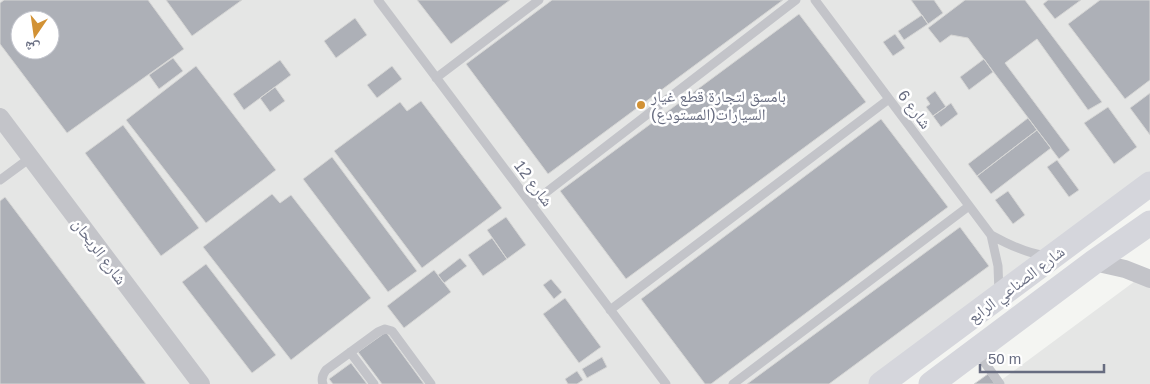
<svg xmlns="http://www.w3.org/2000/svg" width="1150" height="384" viewBox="0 0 1150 384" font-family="Helvetica,'Noto Naskh Arabic',sans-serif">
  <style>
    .built { fill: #e5e6e5; fill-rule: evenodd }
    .building { fill: #adb0b7; stroke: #d6d6d5; fill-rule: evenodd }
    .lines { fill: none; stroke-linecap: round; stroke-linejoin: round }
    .lane { stroke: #c3c4c9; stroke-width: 9 }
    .street { stroke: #c3c4c9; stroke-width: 18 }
    .secondary { stroke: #d5d6dc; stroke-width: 25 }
    .poi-dot { fill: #d29235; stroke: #fff; stroke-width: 2 }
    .labels { text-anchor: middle; stroke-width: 5; stroke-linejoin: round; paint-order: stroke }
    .poi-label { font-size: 16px; fill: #676c80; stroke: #fff; text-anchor: start }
    .street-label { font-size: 16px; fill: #676c80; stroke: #fff }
  </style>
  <rect width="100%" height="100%" fill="#f4f5f2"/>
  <path class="built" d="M0 0H1150V174L871 384H0ZM20 20H50V50H20Z
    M1150 270V384H996Z"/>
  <path class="building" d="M4 0H148L184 49 67 133 0 44V3ZM20 20H50V50H20Z
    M166 0H242L192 36Z
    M417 0H510L451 44Z
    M552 0H783L548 174 466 64Z
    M911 0H934L943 13 928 24Z
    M965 0H1025L1102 102 1088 110 1037 39 1005 63 1070 150 1059 159 968 38 951 35 940 43 928 28Z
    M1048 0H1081L1055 19 1043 4Z
    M1100 0H1150V80L1125 99 1068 24Z
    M799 14 866 102 626 279 560 191Z
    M922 15 928 24 904 40 898 31Z
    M355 18 367 35 336 58 324 41Z
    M895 34 905 48 893 56 883 42Z
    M173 58 183 71 159 89 149 75Z
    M984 59 993 72 969 90 960 77Z
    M280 60 291 75 244 110 233 94Z
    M196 66 276 170 206 223 126 120Z
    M392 66 402 79 377 98 367 85Z
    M275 87 285 101 270 112 260 98Z
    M935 91 946 107 933 116 926 107 930 104 926 98Z
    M1150 93V135L1130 108Z
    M421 101 502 208 422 268 334 151 400 102 407 111Z
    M951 103 958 114 941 127 933 116Z
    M1108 107 1137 147 1114 164 1084 123Z
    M1028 118 1037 130 977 176 968 164Z
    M881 119 948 207 711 384H705L641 299Z
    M123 125 199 228 161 256 85 153Z
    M1037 130 1051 148 991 194 977 176Z
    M332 157 417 271 388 292 303 179Z
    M1057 160 1079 190 1069 197 1047 167Z
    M1008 191 1025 215 1013 224 995 200Z
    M272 194 280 203 291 195 371 298 291 360 203 247Z
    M5 197 146 384H0V201Z
    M506 217 526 245 507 259 487 230Z
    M960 227 989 266 829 384H747Z
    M492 238 507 259 483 276 468 255Z
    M460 258 467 266 444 283 438 275Z
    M206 264 276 355 252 373 182 282Z
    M434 270 451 292 404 328 387 306Z
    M551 279 562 292 554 299 543 285Z
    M565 298 601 347 579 363 543 314Z
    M386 332 424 384H382L358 352Z
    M602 357 607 367 587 378 582 369Z
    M351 363 367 384H333L329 379Z
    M577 371 583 380 577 384H568L565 379Z
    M988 374 995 384H974Z"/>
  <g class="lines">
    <path class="lane" d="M378 0 666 384
      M815 0 991 235 998 266 999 293
      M436 78 539 0
      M0 180 30 158
      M531 204 796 0
      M991 235C1009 245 1026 253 1046 256
      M610 310 889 99
      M350 352 374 384
      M977 352 1000 384
      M323 384C321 379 323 374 326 370L378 332 385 329 392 331 431 384
      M733 384 969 206"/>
    <path class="street" d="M0 117 201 384
      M1094 262 1125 269 1150 279"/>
    <path class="secondary" d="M881 384 1150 184
      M931 384 1094 262 1150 223"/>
  </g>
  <circle class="poi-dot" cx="641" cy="105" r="5"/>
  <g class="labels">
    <g class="poi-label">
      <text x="651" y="102">بامسق لتجارة قطع غيار<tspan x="651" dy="18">السيارات(المستودع)</tspan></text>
    </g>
    <g class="street-label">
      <text transform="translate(915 109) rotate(53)" y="6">شارع 6</text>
      <text transform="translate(534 183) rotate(53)" y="6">شارع 12</text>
      <text transform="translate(100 251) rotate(53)" y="6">شارع الريحان</text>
      <text transform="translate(1016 284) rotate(-37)" y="6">شارع الصناعي الرابع</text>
    </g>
  </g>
  <g transform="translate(35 35) rotate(193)"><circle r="24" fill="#ffffff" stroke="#c2c4cc"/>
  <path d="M0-4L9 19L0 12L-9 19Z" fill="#d29235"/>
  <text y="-8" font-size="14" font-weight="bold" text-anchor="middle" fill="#676c80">ش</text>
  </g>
  <path d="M980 364v8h124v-8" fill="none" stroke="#676c80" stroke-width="2.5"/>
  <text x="988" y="364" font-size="15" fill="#676c80" stroke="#ffffff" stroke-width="4" paint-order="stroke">50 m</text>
</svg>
